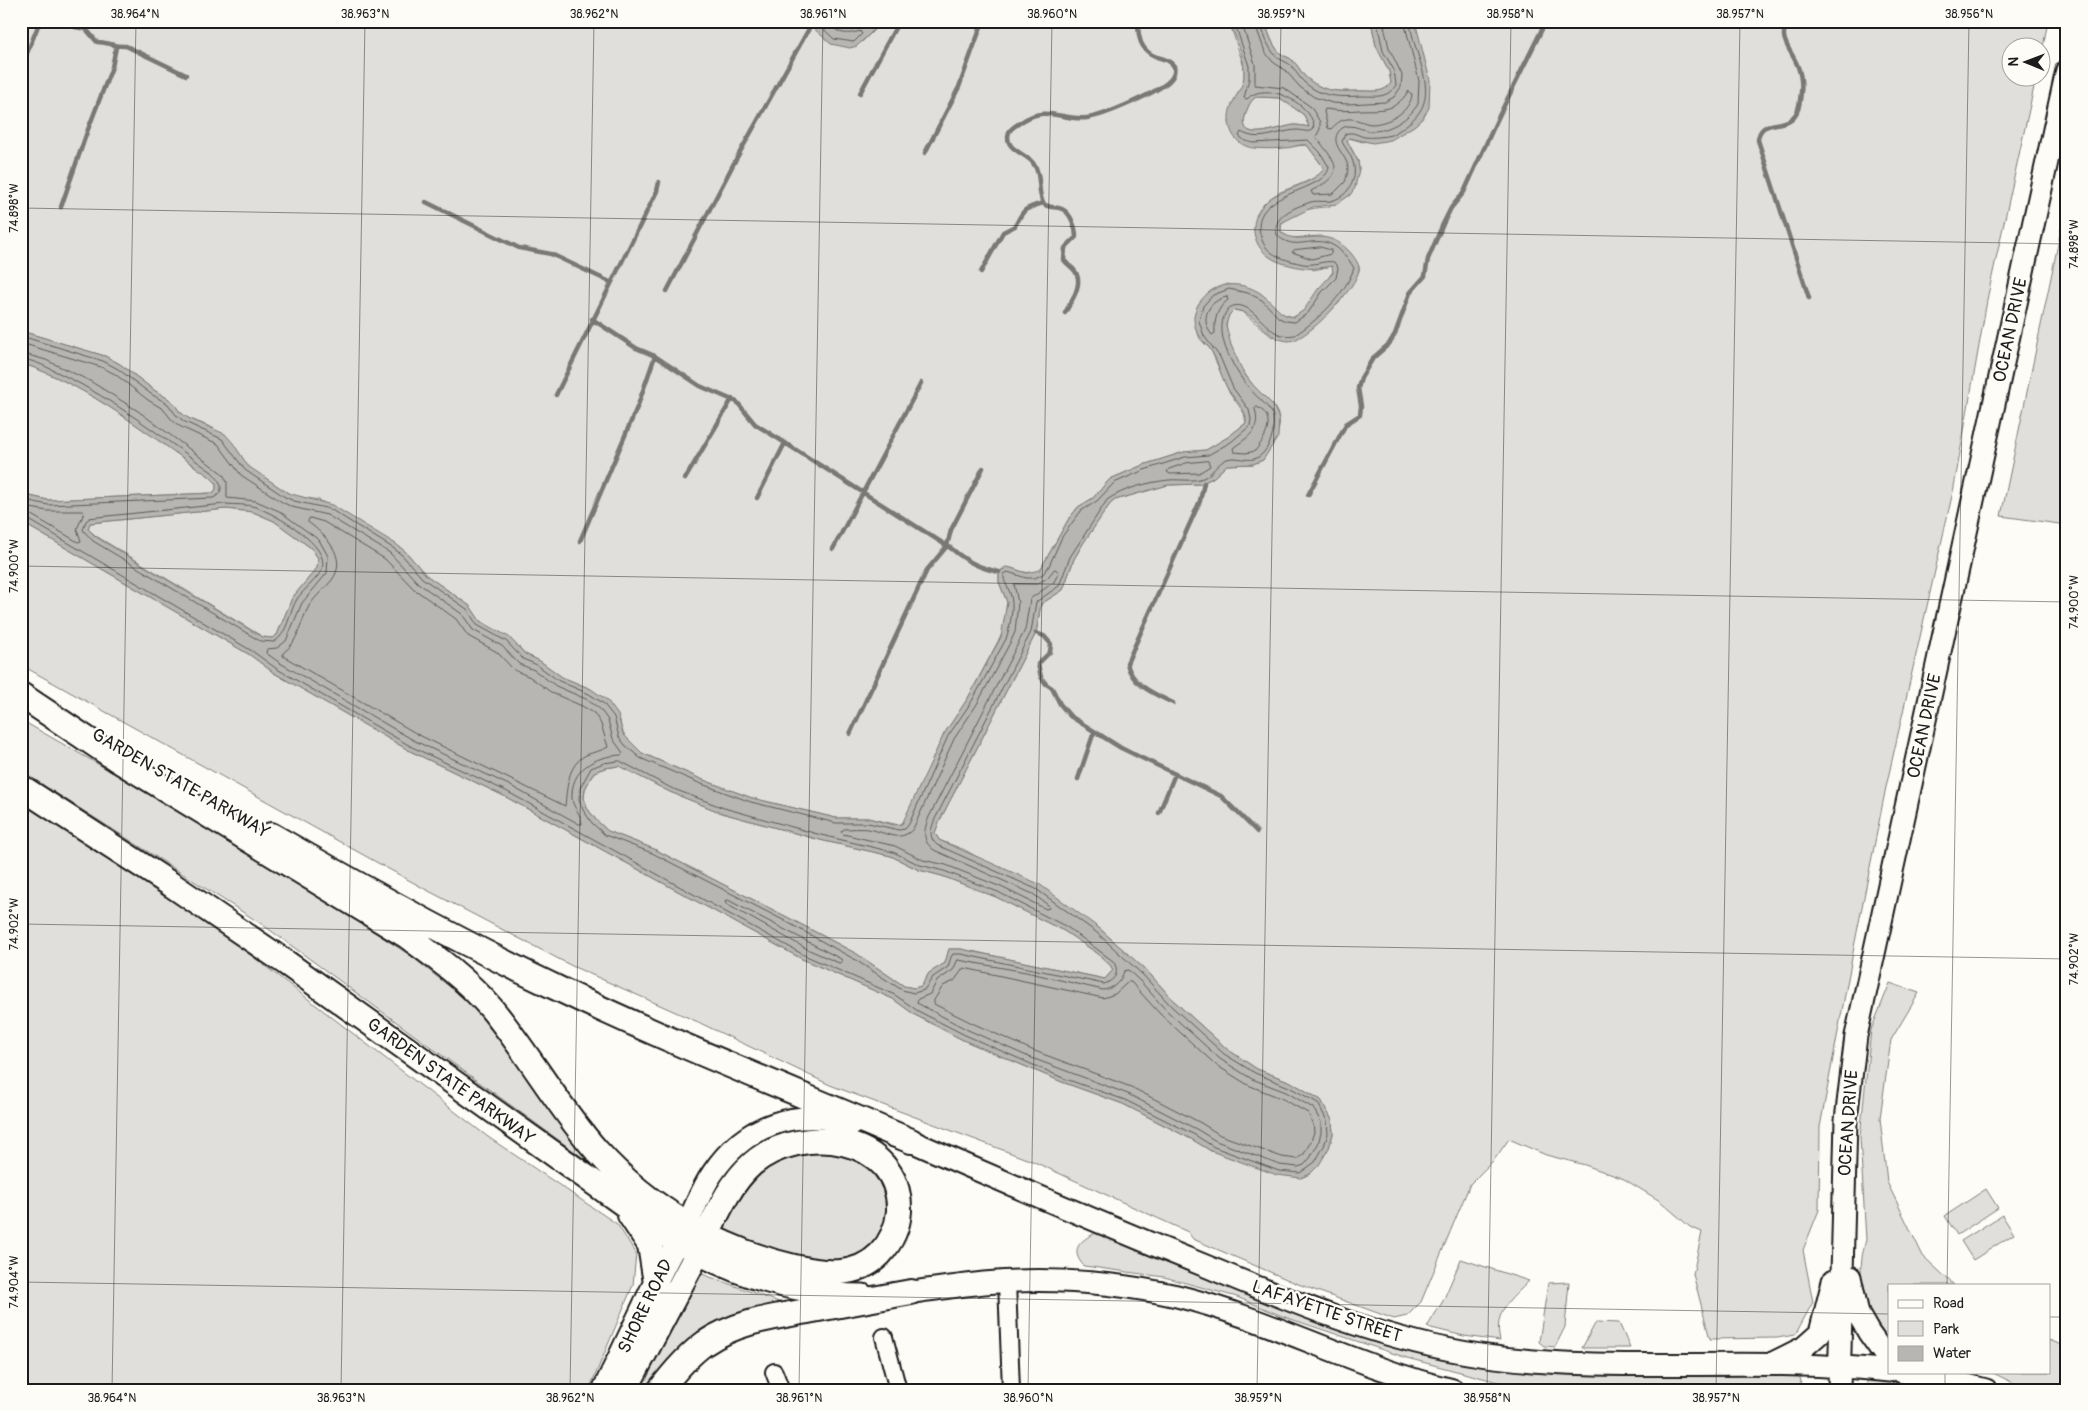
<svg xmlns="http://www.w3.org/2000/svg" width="2088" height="1411" viewBox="0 0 2088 1411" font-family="Pangolin,sans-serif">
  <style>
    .green { fill: #e0dfdb; stroke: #7e7e7c }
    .water { fill: #b7b6b2; stroke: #797876; fill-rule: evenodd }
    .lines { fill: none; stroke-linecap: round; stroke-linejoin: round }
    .shore { stroke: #5a5a58; stroke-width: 1 }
    .stream { stroke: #797876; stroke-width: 4.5 }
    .minor-casing { stroke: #1c1c1c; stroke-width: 20 }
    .major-casing { stroke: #1c1c1c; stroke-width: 25 }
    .highway-casing { stroke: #1c1c1c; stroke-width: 28 }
    .minor { stroke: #fdfcf7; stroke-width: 16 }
    .major { stroke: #fdfcf7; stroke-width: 21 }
    .highway { stroke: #fdfcf7; stroke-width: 24 }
    .ticks { fill: none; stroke: #1c1c1c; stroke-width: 1; stroke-opacity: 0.45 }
    .labels { text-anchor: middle; stroke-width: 5; stroke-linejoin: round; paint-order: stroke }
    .street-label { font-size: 18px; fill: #1c1c1c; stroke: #fdfcf7 }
    .neatline { fill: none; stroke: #1c1c1c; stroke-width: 2 }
    .ticks-label { font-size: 12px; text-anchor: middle; fill: #1c1c1c }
  </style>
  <rect width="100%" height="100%" fill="#fdfcf7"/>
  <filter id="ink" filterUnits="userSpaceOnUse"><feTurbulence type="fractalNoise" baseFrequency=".02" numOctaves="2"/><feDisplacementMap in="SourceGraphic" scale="10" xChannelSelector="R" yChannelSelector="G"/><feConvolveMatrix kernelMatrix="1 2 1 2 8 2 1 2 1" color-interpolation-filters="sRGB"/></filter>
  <g filter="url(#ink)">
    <path class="green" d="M21 21H810L811 26 862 42 877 27 892 21H1229L1244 67V78L1241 90 1232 104 1229 123 1282 147 1307 145 1324 168C1318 181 1288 187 1275 195 1267 200 1261 207 1256 216L1313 270 1332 266 1334 270 1305 310 1294 317 1282 314 1260 293 1228 284 1211 291 1199 303 1194 316 1198 333 1200 339 1211 350 1228 390 1244 413 1246 423 1228 437 1206 450 1184 452 1143 465 1110 479 1093 498 1078 507 1068 520 1040 570C1026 577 1018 568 1005 567L999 572V582L1007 602 1004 630 968 698 944 734 905 821 899 825 868 818H836L752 798 701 779 642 753 628 741 621 728 620 720 591 689 562 677 540 661 525 654 519 647 480 621 470 606 426 575 406 552 319 500 295 496 288 493 248 467 238 451 213 428 188 418 180 412 172 401 154 390 120 364 105 356 21 331Z
      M835 21H867C856 28 843 33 835 21Z
      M1265 21H1371L1376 46 1389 71 1391 83C1384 93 1375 91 1363 91 1342 91 1326 94 1308 79 1301 74 1299 66 1293 61 1290 57 1284 57 1280 53 1272 45 1268 32 1265 21Z
      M1415 21H2048L2041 57 2040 48H2010V78H2036L1988 295 1954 487 1886 787 1855 942 1820 1127 1819 1210 1803 1250 1813 1302 1795 1335 1777 1338 1710 1339 1693 1274 1702 1232 1690 1227 1660 1201 1624 1179 1585 1165 1546 1155 1509 1139 1494 1160 1470 1184 1421 1302 1407 1316 1394 1319 1298 1284 1193 1239 1188 1232 1032 1161 830 1085 698 1022 572 966 423 888 21 665V522L250 655 274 673 410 751 504 796 802 959 893 999 915 1015 963 1040 1062 1082 1123 1104 1193 1140 1211 1151 1329 1148 1333 1134 1332 1120 1321 1100 1291 1082 1257 1069 1227 1049 1174 1001 1148 972 1099 928 965 850 939 840 935 833 939 822 1036 633 1041 604 1063 590 1074 559 1084 542 1110 504 1115 500 1168 485 1201 484 1214 477 1227 465 1253 464 1263 460C1269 448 1282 432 1279 418 1276 404 1262 396 1253 385 1241 371 1213 324 1234 310L1243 312 1272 337 1326 316 1339 303 1359 271V267L1349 251 1321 236 1290 238 1281 232C1278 213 1314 207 1329 207L1359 169 1358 161 1347 140 1349 138 1363 142 1414 126 1426 114Z
      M1256 97 1280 98 1304 115 1309 127C1304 126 1299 125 1294 125 1278 127 1235 146 1246 113 1248 107 1250 101 1256 97Z
      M2067 201V525L2001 516Z
      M21 363C92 387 148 435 209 476L216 483V489L213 493 48 500 21 494Z
      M226 509 253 512 274 521 311 548 318 558 317 568 292 598 277 635 272 638 263 637 96 536 88 529 90 523Z
      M21 720 262 858 411 956 470 1003 589 1155 586 1160 263 925 21 771Z
      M619 766 670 792 722 813 820 840 891 856 919 870 942 876 996 897 1064 931 1097 953 1110 965 1113 970 1105 979 961 949H949L945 963 929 973 921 986 914 988 904 986 857 954 787 917 654 849 608 831 596 820 587 808 584 798 585 789 594 772 605 768Z
      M21 803 72 834 239 946 488 1137 617 1224 636 1253 633 1285 589 1390H21Z
      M1890 983 1919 993 1891 1040 1880 1118 1887 1182 1923 1256 1954 1285H1889V1343C1883 1336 1873 1327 1869 1318 1860 1295 1858 1264 1866 1240L1860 1137 1871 1030Z
      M801 1148 845 1151 883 1177 891 1218 867 1256 840 1264 801 1261 719 1230 755 1171Z
      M1986 1189 1998 1208 1957 1235 1945 1216Z
      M2002 1215 2014 1234 1973 1260 1961 1241Z
      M1096 1233C1165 1261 1233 1290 1303 1316 1342 1330 1381 1346 1422 1355 1545 1383 1673 1376 1799 1375L1801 1381 1798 1388 1794 1390H1555L1498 1382 1407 1358 1282 1316 1237 1297 1164 1277 1084 1266C1069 1250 1080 1240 1096 1233Z
      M1461 1259 1529 1281C1510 1301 1493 1311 1500 1341L1464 1336 1427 1327 1443 1301Z
      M702 1274 779 1302 725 1319 679 1353 647 1390H638L693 1283Z
      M1569 1282 1565 1327 1555 1347 1544 1346 1539 1342 1548 1283Z
      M1596 1322 1619 1323 1630 1348H1582Z
      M2049 1340 2067 1347V1390H2028L1991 1372H2049Z
      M1872 1379 1928 1386 1944 1390H1870L1866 1387 1867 1381Z"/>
    <path class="water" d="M810 21H835C844 36 856 24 867 21 875 20 884 21 892 21L877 27 857 46 850 48 831 44 811 26Z
      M1229 21H1265C1268 32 1272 45 1280 53 1284 57 1290 57 1293 61 1299 66 1301 74 1308 79 1326 94 1342 91 1363 91 1375 91 1384 93 1391 83L1389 71 1376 46 1371 21H1415L1430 80 1429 108 1422 119 1414 126 1391 140 1373 143 1349 138 1347 141 1358 161 1359 169 1355 188 1350 195 1337 204 1313 207 1281 223V232C1299 248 1323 224 1348 250 1352 254 1360 264 1359 269 1358 287 1307 341 1289 341 1264 340 1257 311 1234 310L1229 315 1226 325 1231 345 1243 372 1253 385 1273 405 1279 419 1278 437 1263 460 1253 464 1227 465 1214 477 1201 484 1168 485 1115 500 1110 504 1084 542 1074 559 1063 590 1041 604 1036 633 939 822 935 833 939 840 1039 884 1099 928 1148 972 1174 1001 1227 1049 1257 1069 1291 1082 1321 1100 1332 1120 1333 1134 1329 1148 1319 1165 1310 1174 1301 1178 1277 1175 1211 1151 1193 1140 1123 1104 1062 1082 963 1040 915 1015 893 999 802 959 504 796 410 751 274 673 250 655 21 522V494L48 500 213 493 216 489V483L209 476C148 435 92 387 21 363V331L105 356 120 364 154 390 172 401 180 412 188 418 225 434 233 443 248 466 288 493 332 505 396 544 406 552 426 575 470 606 480 621 509 637 525 654 540 661 562 677 591 689 607 700 618 715 623 734 642 753 701 779 752 798 836 818H868L894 825 902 824 944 734 968 698 1001 637 1007 602 999 582V572L1008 567 1026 573 1040 570 1068 520 1078 507 1093 498 1110 479 1143 465 1184 452 1206 450 1228 437 1246 423C1248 411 1235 400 1229 391 1221 378 1219 364 1212 352 1205 341 1194 334 1194 319 1194 309 1200 300 1208 293 1223 280 1249 283 1264 296 1275 304 1279 316 1294 317L1304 310 1318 289 1333 273 1332 266C1310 270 1303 269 1282 263 1253 254 1243 222 1268 200 1281 189 1317 183 1324 168L1307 145C1301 144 1297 146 1292 147 1282 149 1263 149 1253 148 1232 145 1224 123 1232 104 1236 95 1243 87 1244 76 1245 58 1236 37 1229 21ZM1256 97 1280 98 1304 115 1309 127C1304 126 1299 125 1294 125 1278 127 1235 146 1246 113 1248 107 1250 101 1256 97ZM226 509 253 512 274 521 311 548 318 558 317 568 292 598 277 635 272 638 262 637 96 537 88 529 90 523ZM619 766 670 792 722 813 820 840 891 856 919 870 942 876 996 897 1064 931 1097 953 1110 965 1113 970 1105 979 961 949H949L945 963 929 973 921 986 914 988 904 986 857 954 787 917 654 849 608 831 596 820 587 808 584 798 585 789 594 772 605 768Z"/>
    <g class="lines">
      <path class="shore" d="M815 21 834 39 854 42 862 34 860 31C849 35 833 35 831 21
        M1241 21 1255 64V85L1284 88 1311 107 1320 122V129L1316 137C1337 164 1347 173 1311 191L1313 195 1333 194 1345 182C1347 176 1349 169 1347 163 1343 152 1330 143 1339 131 1349 120 1361 131 1372 131 1390 131 1409 119 1418 104L1419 81 1404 21
        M1254 21 1265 52 1273 62 1285 70 1300 87 1314 97 1332 103 1348 104 1385 102 1394 97 1401 87 1402 75 1389 48 1383 21
        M1261 21C1262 32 1268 48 1276 56 1280 60 1285 61 1289 64 1295 68 1298 77 1304 82 1322 98 1339 97 1362 96 1376 96 1387 99 1396 85L1394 70 1383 51 1377 21
        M1408 92 1412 94C1411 112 1387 124 1371 124 1363 123 1356 118 1347 119 1340 120 1336 124 1331 129L1328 128 1324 112 1325 109C1337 111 1348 111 1360 110 1383 109 1393 113 1408 92Z
        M1320 247 1331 250V254L1312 259 1292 252 1294 250Z
        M1227 297 1228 300C1217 308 1214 320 1215 333L1212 335C1199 320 1208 300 1227 297Z
        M21 336 103 361 118 369 151 394 168 404 176 415 185 422 222 439 245 470 285 497 294 501 330 509 393 548 403 556 422 578 467 609 477 625 506 641 523 659 537 665 559 681 589 694 603 703 614 717 619 737 625 745 640 758 699 783 751 802 836 823H868L899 830 905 829 909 824 948 736 972 701 1006 639C1010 626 1015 606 1010 593 1008 586 1003 582 1004 574L1008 572 1026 578H1035L1043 574 1049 566 1062 537 1072 523 1081 511 1097 501 1114 483 1144 470 1185 457 1208 455 1231 442 1250 426 1251 419 1249 410 1233 388 1220 357 1204 336 1199 321 1203 306 1213 295 1229 289 1248 293 1262 300 1279 318 1286 321 1295 322 1308 313 1322 292 1336 278 1338 268 1334 262C1324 260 1314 266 1303 264 1286 260 1266 256 1261 237 1246 190 1326 194 1329 167L1320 152 1308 140 1254 143 1245 141 1239 136 1241 132C1260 143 1277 131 1297 130 1303 130 1307 133 1312 130L1314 125C1309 102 1265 80 1247 99L1244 98 1249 79V66L1234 21
        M21 343 101 367 115 374 148 400 163 409 172 420 181 427 218 444 241 475 282 502 292 507 327 515 390 553 418 583 462 614 473 630 502 646 519 664 534 670 556 686 586 699 599 708 608 720 613 739 623 753 621 755C595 756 570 769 572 799 573 808 582 815 582 824H579L509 785 415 741 280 663 266 653 267 649 277 648 286 641 302 603 327 573 328 556 319 540 279 511 256 501 227 498V482L223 474 138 411 90 381 46 360 21 353
        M21 359C35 360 48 368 61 374 115 400 163 438 212 472 220 480 227 492 213 498L48 505 21 499
        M1257 407C1278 417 1265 439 1255 451L1246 453 1234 452 1233 448C1249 436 1261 431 1255 409Z
        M1208 461 1210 466 1199 473 1170 474 1167 472 1169 469 1186 463Z
        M225 504C235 505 247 504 256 507 275 514 331 545 322 569 319 578 303 590 297 599 289 612 288 634 274 642L260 641 93 541 83 530 86 521 90 518Z
        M30 508 48 511H82L84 513 77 529 81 541 78 542 28 513 27 510Z
        M21 518H26L252 651 277 669 412 747 506 791 804 955 895 995 918 1011 965 1035 1063 1078 1125 1100 1195 1135 1214 1147 1279 1171 1300 1173 1315 1162 1324 1146 1328 1134 1327 1121 1318 1103 1289 1087 1255 1073 1224 1054 1170 1005 1144 976 1096 932 1036 889 937 845C928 837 931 829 935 819L1031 632 1036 602 1059 586 1070 557 1107 500C1122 489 1149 482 1169 480 1180 479 1192 482 1203 478 1213 474 1217 463 1227 459 1236 456 1245 461 1254 459 1270 454 1277 427 1272 413 1266 403 1255 396 1248 387 1233 368 1210 329 1229 308 1247 297 1261 324 1275 332 1281 336 1288 336 1295 335 1318 320 1345 295 1354 268 1324 218 1301 259 1277 235 1271 216 1295 207 1311 202 1318 200 1326 203 1334 200 1349 195 1358 178 1353 162 1351 155 1346 149 1342 142L1345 134C1353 131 1357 135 1364 137 1372 138 1383 137 1391 135 1398 132 1404 127 1410 122 1444 95 1412 55 1410 21
        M310 518 324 522 385 559 414 589 456 619 468 636 497 652 514 670 530 677 552 693 582 706 594 713 601 724 608 747C602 751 593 752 586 755 567 765 567 789 565 806L419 735 283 656V653C299 642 300 622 309 606 315 596 325 589 332 580 349 557 324 534 308 522Z
        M1055 569 1059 572 1054 582 1030 599 1025 630 929 817C924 830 921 840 934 850L1033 894 1048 905 1049 908 1046 909 1001 887 946 865 923 860 895 846 843 834 841 832 844 829C851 829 860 828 868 829 884 831 899 844 913 829L954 739 977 704 1011 641 1015 632 1018 603 1014 584H1037L1047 578Z
        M620 761 671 788 724 808 821 835 893 852 920 865 944 871 998 892 1067 927 1113 961C1120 971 1116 980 1104 984L961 954H953L951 957 948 967 933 977 924 990 914 993 902 990 854 959 785 921 652 853 605 835 592 823 583 810 579 799 580 788 591 768 604 763Z
        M728 900 841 959 842 962 839 963 807 949 726 904 725 901Z
        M958 960 1026 972 1103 990C1114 989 1121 981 1124 971L1128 970 1140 981 1166 1010 1220 1059 1252 1079 1286 1092 1313 1108 1321 1122V1133L1318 1144 1310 1158 1304 1165 1298 1167 1280 1165 1216 1141 1198 1130 1128 1094 1029 1057 968 1030 917 1003 918 999 930 994 937 981 953 970Z
        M964 968 1103 998 1115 994 1128 982H1131L1160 1014 1216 1065 1248 1085 1283 1099 1308 1113 1313 1124 1314 1132 1311 1141 1304 1154 1297 1159 1282 1157 1220 1135 1201 1123 1131 1087 1032 1050 972 1023 934 1004V1000L943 986 954 981Z"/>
      <path class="stream" d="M65 21 75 27 86 29 97 42C108 42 115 47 126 46L186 75
        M1789 21C1775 40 1794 51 1799 70 1801 76 1802 86 1801 92 1800 100 1800 109 1795 115 1785 130 1760 117 1758 140L1809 298
        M21 68 40 21
        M860 93 899 21
        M925 153 959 87 983 21
        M426 202 519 248 551 254 610 282
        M1043 203C1037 191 1042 174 1033 163 1026 153 1003 150 1009 132 1011 128 1017 125 1021 122 1048 104 1060 121 1087 118 1104 116 1159 92 1170 80 1174 76 1175 71 1174 66 1169 60 1164 59 1157 57 1140 51 1138 37 1138 21
        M61 207 87 132 112 67 116 47
        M981 272 1003 232 1015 226C1024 209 1023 209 1043 203 1048 209 1055 206 1062 209 1071 213 1076 228 1076 237L1065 248 1064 260C1068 266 1075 268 1077 275 1082 287 1070 303 1065 313
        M667 291 735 161 811 25
        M592 319 636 348 655 356 700 386 737 402 755 424 952 549C967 562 980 568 999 572
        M556 395 657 191 659 182
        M685 479 732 399
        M1308 495 1346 424 1360 415 1361 406 1358 388 1361 378 1373 358 1389 344 1395 334 1410 293 1425 276 1428 259 1443 224 1451 208 1464 192 1497 120 1546 21
        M757 498 785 443
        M580 541 638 405 655 356
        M833 549 921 383
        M1036 633 1044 636 1051 644 1050 652 1038 664 1041 677 1046 684 1052 688 1060 704 1070 716 1121 748 1221 796 1257 832
        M1173 703C1155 694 1131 685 1127 663L1200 501 1204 483
        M850 734 927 570 947 546 951 530 983 468
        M1078 779 1094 732
        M1159 813 1175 774"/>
      <defs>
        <path id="minor" d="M1007 1282 1011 1390
          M884 1337 898 1390
          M774 1372 781 1390
          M1398 1390 1404 1376"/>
        <path id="major" d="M894 1136 911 1141C1011 1185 1112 1228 1213 1269 1300 1305 1386 1341 1480 1355 1616 1375 1754 1355 1889 1371
          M683 1245C738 1278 799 1295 863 1295
          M1850 1277 1858 1314 1869 1333 1889 1361
          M656 1283C666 1262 677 1242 688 1222 696 1206 702 1188 712 1174 746 1123 796 1108 853 1124
          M894 1294C924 1291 954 1286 984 1283 1048 1277 1114 1282 1177 1296 1271 1319 1358 1368 1453 1390
          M1773 1363 1803 1348 1820 1333 1833 1281
          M1902 1372 1952 1381 1986 1390
          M1839 1390 1846 1120 1856 1036 2067 70"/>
        <path id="highway" d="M21 695 118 760 407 936C437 958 467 980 491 1008 529 1054 558 1107 597 1151 648 1208 720 1250 794 1267 824 1274 856 1278 880 1254 891 1242 898 1227 899 1211 901 1134 800 1123 752 1164 726 1187 713 1224 697 1254L625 1390
          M21 787 172 885 285 962 677 1242
          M271 835C366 890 461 943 561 990 676 1045 794 1091 911 1141
          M605 1390 656 1283 650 1245 630 1215
          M660 1390C673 1373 687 1356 705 1343 738 1321 775 1317 813 1310 846 1304 878 1298 911 1292"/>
      </defs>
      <use href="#minor" class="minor-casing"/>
      <use href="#major" class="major-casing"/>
      <use href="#highway" class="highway-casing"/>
      <use href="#minor" class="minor"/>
      <use href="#major" class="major"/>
      <use href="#highway" class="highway"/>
    </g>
  </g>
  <path class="ticks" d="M21 208 2067 244M21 566 2067 602M21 924 2067 959M21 1282 1889 1314M1947 1285 1969 21M2049 1317H2067M112 1390 136 21M341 1390 365 21M570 1390 594 21M799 1390 823 21M1028 1390 1052 21M1257 1390 1281 21M1487 1390 1511 21M1716 1390 1740 21M1945 1390V1372"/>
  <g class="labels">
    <g class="street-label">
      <text transform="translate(2010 330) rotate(-78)" y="6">OCEAN DRIVE</text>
      <text transform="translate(1924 726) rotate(-78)" y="6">OCEAN DRIVE</text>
      <text transform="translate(181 783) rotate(30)" y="6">GARDEN STATE PARKWAY</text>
      <text transform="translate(451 1081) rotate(36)" y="6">GARDEN STATE PARKWAY</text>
      <text transform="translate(1848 1123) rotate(-86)" y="6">OCEAN DRIVE</text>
      <text transform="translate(645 1306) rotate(-64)" y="6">SHORE ROAD</text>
      <text transform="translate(1327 1311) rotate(19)" y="6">LAFAYETTE STREET</text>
    </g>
  </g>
  <rect width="2088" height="1411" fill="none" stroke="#fdfcf7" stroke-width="55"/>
  <rect x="1888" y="1284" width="162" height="90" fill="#fdfcf7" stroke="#a3a29f"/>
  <rect x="1898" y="1300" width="25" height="8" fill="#fdfcf7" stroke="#a3a29f"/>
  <text x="1933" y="1308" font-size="15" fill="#1c1c1c">Road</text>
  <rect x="1898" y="1321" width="25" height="15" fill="#e0dfdb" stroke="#a3a29f"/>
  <text x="1933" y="1334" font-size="15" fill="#1c1c1c">Park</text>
  <rect x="1898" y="1346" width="25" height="15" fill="#b7b6b2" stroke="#a3a29f"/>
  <text x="1933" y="1358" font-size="15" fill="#1c1c1c">Water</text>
  <g transform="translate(2026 62) rotate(271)"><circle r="24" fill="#fdfcf7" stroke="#a3a29f"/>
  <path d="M0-4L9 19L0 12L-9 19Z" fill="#1c1c1c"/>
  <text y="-8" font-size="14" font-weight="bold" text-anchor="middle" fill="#1c1c1c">N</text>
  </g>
  <rect x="28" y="28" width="2032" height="1356" class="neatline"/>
  <g class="ticks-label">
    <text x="135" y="18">38.964°N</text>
    <text x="365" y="18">38.963°N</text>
    <text x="594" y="18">38.962°N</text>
    <text x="823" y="18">38.961°N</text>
    <text x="1052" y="18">38.960°N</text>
    <text x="1281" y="18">38.959°N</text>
    <text x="1510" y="18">38.958°N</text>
    <text x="1740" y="18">38.957°N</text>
    <text x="1969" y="18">38.956°N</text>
    <text transform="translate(14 208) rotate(-90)" y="4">74.898°W</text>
    <text transform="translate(2074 244) rotate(-90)" y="4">74.898°W</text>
    <text transform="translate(14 566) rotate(-90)" y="4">74.900°W</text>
    <text transform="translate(2074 602) rotate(-90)" y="4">74.900°W</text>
    <text transform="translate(14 924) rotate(-90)" y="4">74.902°W</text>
    <text transform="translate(2074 959) rotate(-90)" y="4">74.902°W</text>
    <text transform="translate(14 1282) rotate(-90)" y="4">74.904°W</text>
    <text x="112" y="1402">38.964°N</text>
    <text x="341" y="1402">38.963°N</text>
    <text x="570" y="1402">38.962°N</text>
    <text x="799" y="1402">38.961°N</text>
    <text x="1028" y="1402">38.960°N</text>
    <text x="1258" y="1402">38.959°N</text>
    <text x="1487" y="1402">38.958°N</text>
    <text x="1716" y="1402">38.957°N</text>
  </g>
</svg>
